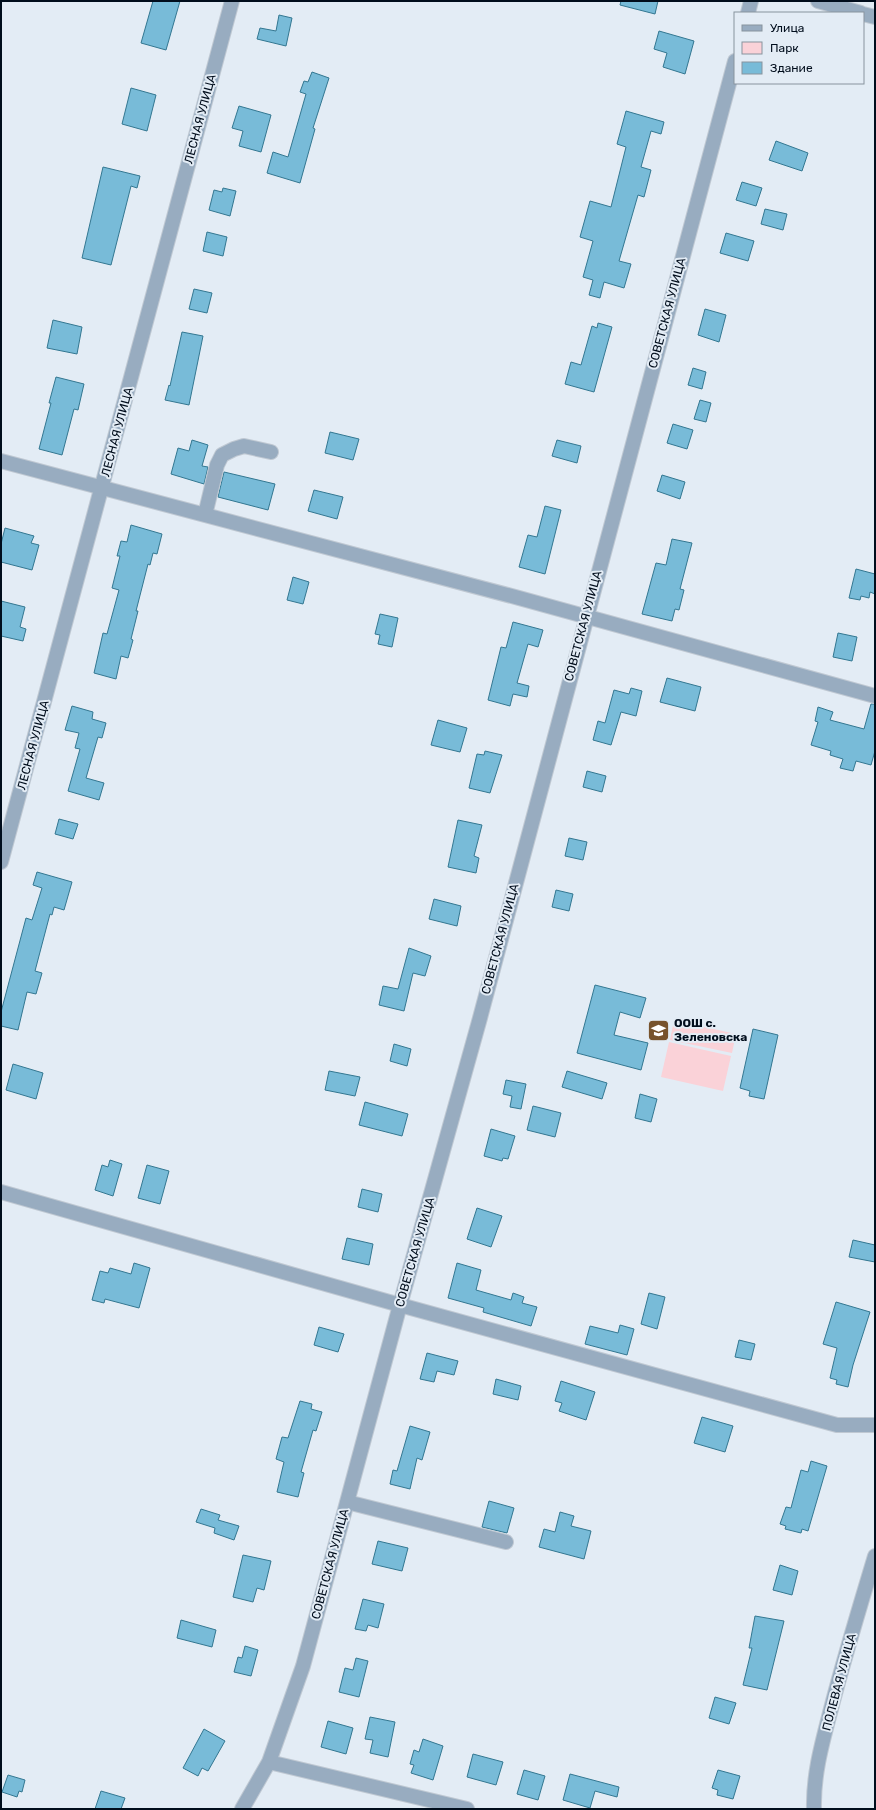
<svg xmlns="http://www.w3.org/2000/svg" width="876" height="1810" viewBox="0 0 876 1810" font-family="Rubik,sans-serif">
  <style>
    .green { fill: #fad2d8 }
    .building { fill: #78bbd8; stroke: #337791 }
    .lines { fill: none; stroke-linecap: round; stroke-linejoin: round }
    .minor-casing { stroke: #bfc8d2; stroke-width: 16 }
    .minor { stroke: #98acc0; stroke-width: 14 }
    .labels { text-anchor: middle; stroke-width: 4; stroke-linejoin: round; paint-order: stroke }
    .street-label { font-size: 12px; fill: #000d1c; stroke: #e3ecf5 }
    .poi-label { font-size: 12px; font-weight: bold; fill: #000d1c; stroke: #e3ecf5; text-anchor: start }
  </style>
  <rect width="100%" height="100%" fill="#e3ecf5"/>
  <path class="green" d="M674 1020 736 1034 732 1053 670 1040Z
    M669 1042 731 1056 723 1091 661 1077Z"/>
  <path class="building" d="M153 1H180L166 50 141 43Z
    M621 1H658L655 14 620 5Z
    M279 15 292 18 286 46 257 39 260 28 276 31Z
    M659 31 694 41 685 74 663 67 667 53 654 49Z
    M312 72 329 78 313 128 315 129 300 183 267 173 273 152 288 157 306 94 300 92 304 81 308 82Z
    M131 88 156 95 147 131 122 124Z
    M239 106 271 115 261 152 239 146 243 131 232 128Z
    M626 111 664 122 661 134 651 131 641 167 651 170 644 197 638 195 619 261 631 264 624 288 604 282 600 298 589 295 593 280 583 277 593 241 580 237 590 201 611 207 626 147 617 144Z
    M776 141 808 153 802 171 769 160Z
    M103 167 140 176 137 188 131 186 111 265 82 258Z
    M742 182 762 188 756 206 736 200Z
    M223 188 236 191 230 216 209 210 214 190 222 192Z
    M765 209 787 214 783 230 761 224Z
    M207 232 227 237 223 256 203 251Z
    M726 233 754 241 748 261 720 253Z
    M194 289 212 293 207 313 189 309Z
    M705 309 726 315 719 342 698 335Z
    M53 320 82 327 77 354 47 348Z
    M598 323 612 327 594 392 565 384 571 362 581 365 592 326 597 328Z
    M182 332 203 336 189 405 165 400 169 385 170 386Z
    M693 368 706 372 702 389 688 385Z
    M56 377 84 384 78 410 74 409 62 455 39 449 51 403H49Z
    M700 400 711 403 706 422 694 419Z
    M673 424 693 430 687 449 667 443Z
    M330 432 359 439 353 460 325 453Z
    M192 440 208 445 202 466 208 467 204 484 171 474 178 448 189 451Z
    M557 440 581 446 577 463 552 456Z
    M224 472 275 484 268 510 218 497Z
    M662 475 685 482 680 499 657 491Z
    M314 490 343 497 337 519 308 511Z
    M545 506 561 510 545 574 519 567 528 535 537 537Z
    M131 525 162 534 157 554 153 553 150 565 148 564 136 611H138L131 639 133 640 128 658 121 656 116 679 94 673 103 633 107 634 119 590 112 588 120 556H117L121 541 127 542Z
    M5 528 34 536 31 543 39 545 32 570 1 562V544Z
    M672 539 692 543 680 589 684 590 679 610 675 609 672 621 642 614 656 563 666 565Z
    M856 569 875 574V594L870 592 869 598 861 596 860 600 849 598Z
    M293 577 309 582 303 604 287 600Z
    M1 601 25 607 20 627 26 629 23 641 1 636Z
    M380 614 398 618 392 647 378 644 380 635 375 634Z
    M513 622 543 630 538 647 528 644 517 683 529 686 527 697 513 694 510 706 488 700 501 647 506 648Z
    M838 633 857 637 852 661 833 657Z
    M667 678 701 687 695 711 660 702Z
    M631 688 642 691 636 716 621 712 611 745 593 740 598 721 605 723 614 690 629 694Z
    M871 704H875V751L871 765 856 761 853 771 840 768 843 759 830 755 831 751 811 745 818 722 815 721 818 707 833 712 830 720 864 729Z
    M72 706 93 712 92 719 106 723 102 738 98 737 86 778 104 783 99 800 68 791 80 749 75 748 79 733 65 730Z
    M438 720 467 728 460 752 431 745Z
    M485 751 502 755 490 793 469 788 477 754 484 755Z
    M587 771 606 776 602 792 583 787Z
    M59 819 78 824 73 839 55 834Z
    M458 820 482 825 474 856 479 858 476 873 448 867Z
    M569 838 587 842 583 860 565 856Z
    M37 872 72 882 64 910 54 907 52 915 50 914 35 971 42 973 36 994 27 992 18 1030 1 1026V1012L26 918 32 920 42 888 33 885Z
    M556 890 573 894 569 911 552 907Z
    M434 899 461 906 457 926 429 919Z
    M409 948 431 956 425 976 413 973 404 1011 379 1005 383 986 398 989Z
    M595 985 646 998 640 1018 620 1012 614 1035 648 1043 641 1070 577 1053Z
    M753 1029 778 1035 764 1099 749 1096 750 1091 740 1088Z
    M394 1044 411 1049 407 1066 390 1061Z
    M13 1064 43 1073 36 1099 6 1090Z
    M329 1071 360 1077 355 1096 325 1090Z
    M567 1071 607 1083 602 1099 562 1087Z
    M506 1080 526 1084 521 1109 510 1107 512 1096 503 1094Z
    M640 1094 657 1099 651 1122 635 1118Z
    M365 1102 408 1114 402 1136 359 1125Z
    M533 1106 561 1113 555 1137 527 1130Z
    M491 1129 515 1136 508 1159 503 1158 502 1161 484 1156Z
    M110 1160 122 1164 113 1196 95 1190 102 1165 108 1167Z
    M147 1165 169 1171 160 1204 138 1198Z
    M362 1189 382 1194 378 1212 358 1207Z
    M477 1208 502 1216 491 1247 467 1239Z
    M347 1238 373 1244 369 1265 342 1259Z
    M853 1240 875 1245V1262L849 1257Z
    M134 1263 150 1268 139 1308 105 1299 104 1303 92 1300 100 1271 108 1273 110 1268 131 1274Z
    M457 1263 481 1270 476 1290 511 1300 513 1293 524 1297 522 1303 537 1307 531 1326 483 1312 484 1308 448 1298Z
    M649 1293 665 1297 657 1329 641 1324Z
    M836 1302 870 1312 853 1365 848 1387 836 1384 837 1380 830 1378 837 1348 823 1344Z
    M620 1325 634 1329 627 1355 585 1344 590 1326 618 1333Z
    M319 1327 344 1334 338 1352 314 1345Z
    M739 1340 755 1344 751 1360 735 1357Z
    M427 1353 458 1361 454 1375 437 1371 434 1382 420 1379Z
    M496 1379 521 1386 518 1400 493 1394Z
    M561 1381 595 1392 586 1420 559 1411 562 1403 555 1401Z
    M300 1401 312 1404 311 1409 322 1412 316 1431 313 1430 301 1472 304 1473 298 1497 277 1492 284 1462 276 1459 282 1437 288 1438Z
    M702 1417 733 1426 725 1452 694 1443Z
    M410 1426 430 1432 422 1460 417 1458 410 1489 390 1484 393 1470 397 1471Z
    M811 1461 827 1466 808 1531 802 1529 801 1533 785 1529 786 1526 780 1524 786 1507 791 1508 801 1470 808 1472Z
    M489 1501 514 1508 507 1533 482 1527Z
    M201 1509 220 1515 218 1520 239 1526 234 1540 214 1533 215 1528 196 1522Z
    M560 1512 574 1516 571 1526 591 1531 584 1559 539 1547 544 1529 555 1532Z
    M378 1541 408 1548 402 1571 372 1564Z
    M243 1555 271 1561 264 1590 257 1588 253 1602 233 1597Z
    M780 1565 798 1571 792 1595 773 1590Z
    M363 1599 384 1604 378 1628 368 1625 366 1631 355 1629Z
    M755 1616 784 1621 767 1690 743 1685 752 1648H749Z
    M181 1620 216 1630 212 1647 177 1638Z
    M245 1646 258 1650 251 1676 234 1672 238 1657 242 1658Z
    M356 1658 368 1661 359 1697 339 1692 345 1668 353 1670Z
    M715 1697 736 1703 729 1724 709 1718Z
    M370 1717 395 1722 388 1757 370 1753 373 1740 365 1739Z
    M328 1721 353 1728 346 1754 321 1747Z
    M204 1729 225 1741 208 1771 202 1768 198 1776 183 1768Z
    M423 1739 443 1746 433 1780 411 1773 414 1765 410 1764 414 1750 419 1752Z
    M473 1754 503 1762 496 1785 467 1777Z
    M524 1770 545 1776 538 1800 517 1794Z
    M718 1770 740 1776 733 1799 717 1795 718 1790 712 1788Z
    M570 1774 619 1787 617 1797 595 1791 590 1808 563 1800Z
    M8 1775 25 1780 22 1792 19 1791 17 1797 2 1792Z
    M101 1791 125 1798 121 1809H95Z"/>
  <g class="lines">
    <defs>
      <path id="minor" d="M818 1 861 13
        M748 13 751 1
        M863 14 875 17
        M1 461 519 598 875 696
        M205 515 217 465 222 455 234 449 244 446 271 452
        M1 862 232 1
        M1 1192 400 1305 837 1425H875
        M347 1502 506 1542
        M269 1762 467 1809
        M242 1809 269 1762 303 1666 400 1305 480 1018 735 61
        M814 1809C813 1773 823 1740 832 1705 845 1655 860 1606 875 1556"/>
    </defs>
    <use href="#minor" class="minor-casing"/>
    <use href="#minor" class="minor"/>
  </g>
  <defs>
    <symbol id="school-square" viewBox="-11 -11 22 22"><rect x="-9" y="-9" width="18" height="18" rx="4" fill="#77532d" stroke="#e3ecf5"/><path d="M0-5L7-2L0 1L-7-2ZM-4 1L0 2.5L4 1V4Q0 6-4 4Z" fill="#fff"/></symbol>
  </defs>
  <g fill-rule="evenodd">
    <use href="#school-square" x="646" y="1018" width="25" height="25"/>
  </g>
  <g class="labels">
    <g class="street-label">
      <text transform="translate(200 119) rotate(-75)" y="4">ЛЕСНАЯ УЛИЦА</text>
      <text transform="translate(667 313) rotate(-75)" y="4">СОВЕТСКАЯ УЛИЦА</text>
      <text transform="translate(117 432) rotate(-75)" y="4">ЛЕСНАЯ УЛИЦА</text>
      <text transform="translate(583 626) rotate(-75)" y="4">СОВЕТСКАЯ УЛИЦА</text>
      <text transform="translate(33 745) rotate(-75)" y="4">ЛЕСНАЯ УЛИЦА</text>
      <text transform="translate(500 939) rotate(-75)" y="4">СОВЕТСКАЯ УЛИЦА</text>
      <text transform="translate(415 1252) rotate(-74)" y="4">СОВЕТСКАЯ УЛИЦА</text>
      <text transform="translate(330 1564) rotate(-75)" y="4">СОВЕТСКАЯ УЛИЦА</text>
      <text transform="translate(839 1682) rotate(-75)" y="4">ПОЛЕВАЯ УЛИЦА</text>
    </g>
    <g class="poi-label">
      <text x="674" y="1027">ООШ с.<tspan x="674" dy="14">Зеленовска</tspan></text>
    </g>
  </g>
  <rect width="876" height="1810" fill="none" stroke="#000d1c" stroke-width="4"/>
  <rect x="734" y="12" width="130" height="72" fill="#e3ecf5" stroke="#88939e"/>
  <rect x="742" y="25" width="20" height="6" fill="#98acc0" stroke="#88939e"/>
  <text x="770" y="32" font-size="12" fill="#000d1c">Улица</text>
  <rect x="742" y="42" width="20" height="12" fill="#fad2d8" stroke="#88939e"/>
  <text x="770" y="52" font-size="12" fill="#000d1c">Парк</text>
  <rect x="742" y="62" width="20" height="12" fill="#78bbd8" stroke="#88939e"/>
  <text x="770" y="72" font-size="12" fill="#000d1c">Здание</text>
</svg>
